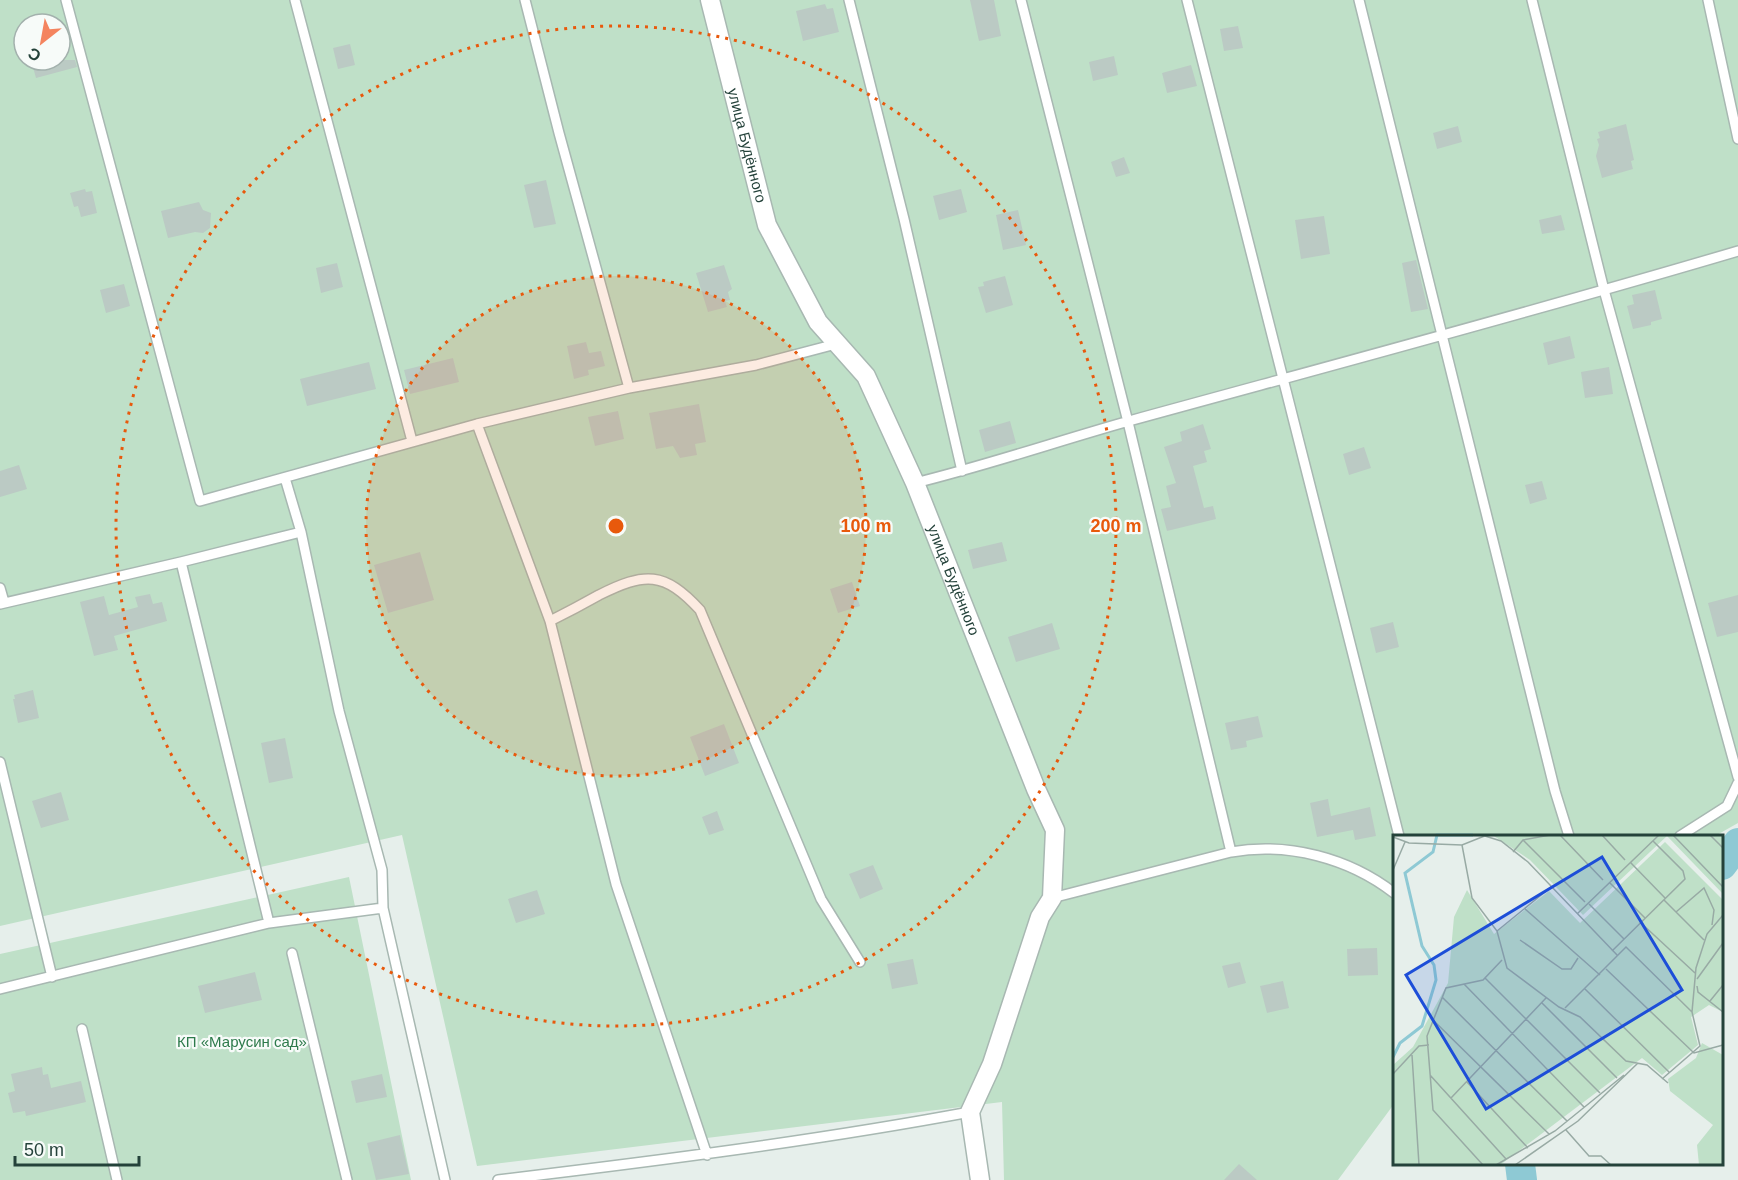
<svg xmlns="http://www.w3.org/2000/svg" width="1738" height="1180" viewBox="0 0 1738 1180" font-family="Helvetica,sans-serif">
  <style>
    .green { fill: #bfe0c8; fill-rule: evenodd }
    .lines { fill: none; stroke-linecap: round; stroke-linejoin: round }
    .river { stroke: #8ec9d4; stroke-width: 30 }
    .building { fill: #bbcac4 }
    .service-casing { stroke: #a8b8b2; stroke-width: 12 }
    .minor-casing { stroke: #a8b8b2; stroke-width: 21 }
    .service { stroke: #fff; stroke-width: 9 }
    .minor { stroke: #fff; stroke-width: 18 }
    .ring { fill: none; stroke: #e8590c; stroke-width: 3; stroke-dasharray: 3 6 }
    .labels { text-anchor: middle; stroke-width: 4.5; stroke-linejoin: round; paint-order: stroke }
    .street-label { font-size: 15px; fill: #24423a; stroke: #f7fbf9 }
    .park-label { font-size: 15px; fill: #2d7a4b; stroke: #f7fbf9 }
    .inset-river { fill: none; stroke: #8ec9d4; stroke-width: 3 }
    .inset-road { fill: none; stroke: #98aaa4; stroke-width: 1.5 }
    .view { fill: #1d4ed8; fill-opacity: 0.15; stroke: #1d4ed8; stroke-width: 3 }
    .inset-edge { fill: none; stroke: #24423a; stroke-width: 3 }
    .centre { fill: #e8590c; stroke: #f7fbf9; stroke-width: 3 }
    .ring-label { font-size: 18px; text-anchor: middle; font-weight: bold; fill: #e8590c; stroke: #f7fbf9; stroke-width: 4.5; stroke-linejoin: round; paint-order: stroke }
  </style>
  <rect width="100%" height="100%" fill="#e6efeb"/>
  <path class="green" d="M0 0H1738V823L1715 836H1394V1104L1338 1180H1004L1002 1102 477 1166 402 835 0 926ZM24 24H60V60H24Z
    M349 877 411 1180H0V954Z"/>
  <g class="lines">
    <path class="river" d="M1722 865 1738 843
      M1520 1164 1522 1180"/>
  </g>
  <path class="building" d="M970 0H994L1001 36 979 41Z
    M825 4 827 9 833 8 839 32 803 41 796 11Z
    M1238 26 1243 48 1224 51 1220 29Z
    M350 44 355 65 338 69 333 48Z
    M1114 56 1118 75 1093 81 1089 62Z
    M31 60H75L77 67 36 78Z
    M1191 65 1197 86 1167 93 1162 73Z
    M1626 124 1634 160 1631 161 1633 169 1602 178 1596 156 1599 145 1597 139 1600 138 1598 132Z
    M1458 126 1462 142 1437 149 1433 133Z
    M1124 157 1130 173 1116 177 1111 162Z
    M546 180 556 224 534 228 524 185Z
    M85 189 86 192 92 191 97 213 81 217 78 206 74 207 70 193Z
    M961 189 967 212 939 220 933 196Z
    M199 202 203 210 211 213 210 228 203 233 195 232 168 238 161 211Z
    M1018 210 1026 245 1003 250 996 215Z
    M1561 215 1565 230 1542 234 1539 220Z
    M1324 216 1330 254 1301 259 1295 220Z
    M1416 260 1428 309 1411 312 1402 263Z
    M337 263 343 287 321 293 316 268Z
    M724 265 732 289 728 292 730 300 725 301 727 307 708 312 696 273Z
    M1005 276 1013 305 986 313 978 287 984 286 983 282Z
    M124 284 130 306 106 313 100 290Z
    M1655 290 1662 319 1651 322V325L1633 329 1627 306 1634 304 1632 295Z
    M1570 336 1575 358 1548 365 1543 343Z
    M586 342 589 353 601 351 605 366 588 370 589 375 574 379 567 346Z
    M453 358 459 382 410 394 404 370Z
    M369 362 376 389 307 406 300 379Z
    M1609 367 1613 394 1585 398 1581 372Z
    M699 404 706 442 695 444 697 455 680 458 673 446 656 449 649 413Z
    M618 411 624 439 595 446 588 417Z
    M1010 421 1016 443 985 452 979 430Z
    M1203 424 1211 449 1204 451 1207 462 1193 466 1204 508 1213 506 1216 519 1167 531 1161 509 1171 507 1166 486 1176 483 1164 447 1182 441 1180 432Z
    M1364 447 1371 468 1349 475 1343 454Z
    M19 465 27 489 0 497V471Z
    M1542 481 1547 499 1530 504 1525 485Z
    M1002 542 1007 561 973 569 968 550Z
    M420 552 434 600 388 613 374 565Z
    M852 582 860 606 838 613 830 589Z
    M150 594 153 604 162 602 167 621 114 636 118 650 94 656 80 602 104 596 109 615 138 607 135 597Z
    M1738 595V632L1717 637 1708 603Z
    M1393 622 1399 647 1376 653 1370 628Z
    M1052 623 1060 649 1016 662 1008 637Z
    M33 690 39 718 18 723 13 699H15L14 695Z
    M1258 716 1263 737 1246 741 1247 747 1231 750 1225 723Z
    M724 724 739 763 705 776 690 737Z
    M285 738 293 778 269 783 261 743Z
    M61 792 69 820 41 828 32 801Z
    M1328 799 1331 816 1370 807 1376 836 1355 840 1353 830 1317 837 1310 803Z
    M717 811 724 830 709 835 702 817Z
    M873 865 883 889 860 899 849 874Z
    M537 890 545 914 516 923 508 899Z
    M1377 948 1378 975 1348 976 1347 949Z
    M913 959 918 984 892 989 887 964Z
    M1240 962 1246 983 1228 988 1222 966Z
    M255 972 262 1000 205 1013 198 986Z
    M1283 981 1289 1008 1267 1013 1260 986Z
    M42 1067 43 1075 48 1074 51 1088 81 1081 86 1102 26 1116 25 1111 13 1113 8 1093 15 1091 11 1074Z
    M382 1074 387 1097 356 1103 351 1081Z
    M400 1135 409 1174 376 1180 367 1143Z
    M1239 1164 1257 1180H1224Z"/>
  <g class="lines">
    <defs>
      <path id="service" d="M66 0 200 501 477 424 629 388 756 365 836 344
        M295 0 412 441
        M525 0 559 133 629 388
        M849 0 904 219 962 471
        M1021 0 1128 422 1231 852
        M1187 0 1399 836
        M1359 0 1555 791 1569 836
        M1532 0 1604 290 1738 777
        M1708 0 1738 139
        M477 424 550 621 616 884 707 1155
        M285 478 301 532 339 711 382 870 383 908 445 1180
        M915 483C988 465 1058 441 1129 421 1333 365 1536 311 1738 251
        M181 562 269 923
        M0 588 4 602
        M0 604 181 562 301 532
        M550 621C566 613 583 604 599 595 645 572 664 571 700 610L821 899 860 962
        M0 762 52 977
        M1680 836 1727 806 1738 783
        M1052 898 1231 852C1288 842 1349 858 1394 893
        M292 953 347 1180
        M0 989 269 923 383 908
        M82 1029 117 1180
        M498 1180C656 1161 814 1141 970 1112"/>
      <g id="minor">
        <path id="s1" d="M710 0 767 225 818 322 866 376 915 483 1036 789 1055 830 1052 898 1040 917 992 1064 970 1112 980 1180"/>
      </g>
    </defs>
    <use href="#service" class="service-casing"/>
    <use href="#minor" class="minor-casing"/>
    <use href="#service" class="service"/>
    <use href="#minor" class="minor"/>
  </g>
  <circle cx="616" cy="526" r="250" fill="#e8590c" fill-opacity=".12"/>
  <g class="ring">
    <circle cx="616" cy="526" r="250"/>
    <circle cx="616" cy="526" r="500"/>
  </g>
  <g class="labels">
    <g class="street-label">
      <text dy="5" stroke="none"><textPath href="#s1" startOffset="150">улица Будённого</textPath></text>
      <text dy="5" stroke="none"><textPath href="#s1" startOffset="636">улица Будённого</textPath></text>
    </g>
    <g class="park-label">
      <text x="242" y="1047">КП «Марусин сад»</text>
    </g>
  </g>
  <g transform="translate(1393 835)">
    <rect width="330" height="330" fill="#e6efeb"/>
    <path d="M330 0V59L274 1 190 80 137 25 101 1ZM272 7 330 65V177L316 170 298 182 305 210 269 240 249 223 107 330H0V230L20 212 55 148 61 82 74 55 101 99 156 56 187 88ZM309 208 330 220V330H306L304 310 320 290 277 256 275 244 303 223Z" fill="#bfe0c8"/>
    <path class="inset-river" d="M0 222 7 208 29 191 43 145 41 130 29 111 12 38 40 17 44 0H80"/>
    <path class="inset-road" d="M167 0 210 45M209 0 232 25M280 0 330 52M317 0 330 13M92 1 108 6 135 27 225 121M0 2 16 8 69 10 94 0M130 5 192 67M69 10 79 63 104 96 114 133 166 172 187 182 233 226 254 230 275 248M120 17 130 5 157 0M238 28 272 63M0 35 12 7M0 40V190M217 48 252 83M271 65 311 105M196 69 231 104M131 73 207 140M283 77 311 53 321 75 319 90M184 79 266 0M248 88 302 138M104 96 158 52M127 105 169 134H178L185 123M219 116 292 44 290 36 260 6M213 134 301 218 330 210M92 143 207 258M304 144 330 108M71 149 191 272M304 151 305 157 330 177M192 154 276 237M49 162 174 286M317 166 330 150M149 168 224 243M172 173 233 112 299 177M40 185 156 299M19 220 26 330M0 239 26 211 36 210M37 240 113 324M269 244 307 211 299 177 303 133 314 99 330 80M74 247 135 313M58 263 153 163M173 295 196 321H208L218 330M90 330 40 275 34 201 53 153 90 145 109 125M103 330 162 296 231 240M122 330 185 286 245 228"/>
    <path class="view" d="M209 22 289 155 93 274 13 140Z"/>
    <rect width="330" height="330" class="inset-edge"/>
  </g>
  <circle cx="616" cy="526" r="9" class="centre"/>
  <g class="ring-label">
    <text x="866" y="532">100 m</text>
    <text x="1116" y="532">200 m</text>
  </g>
  <g transform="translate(42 42) rotate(211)"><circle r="28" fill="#f7fbf9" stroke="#a3b1ad" stroke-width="1.5"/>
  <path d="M0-4.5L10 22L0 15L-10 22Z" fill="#f4845f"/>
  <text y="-9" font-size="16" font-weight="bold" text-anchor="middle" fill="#24423a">С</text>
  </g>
  <path d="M15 1156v9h124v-9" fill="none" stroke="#24423a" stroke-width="3"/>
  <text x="24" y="1156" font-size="18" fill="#24423a" stroke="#f7fbf9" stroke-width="4.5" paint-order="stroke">50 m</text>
</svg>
